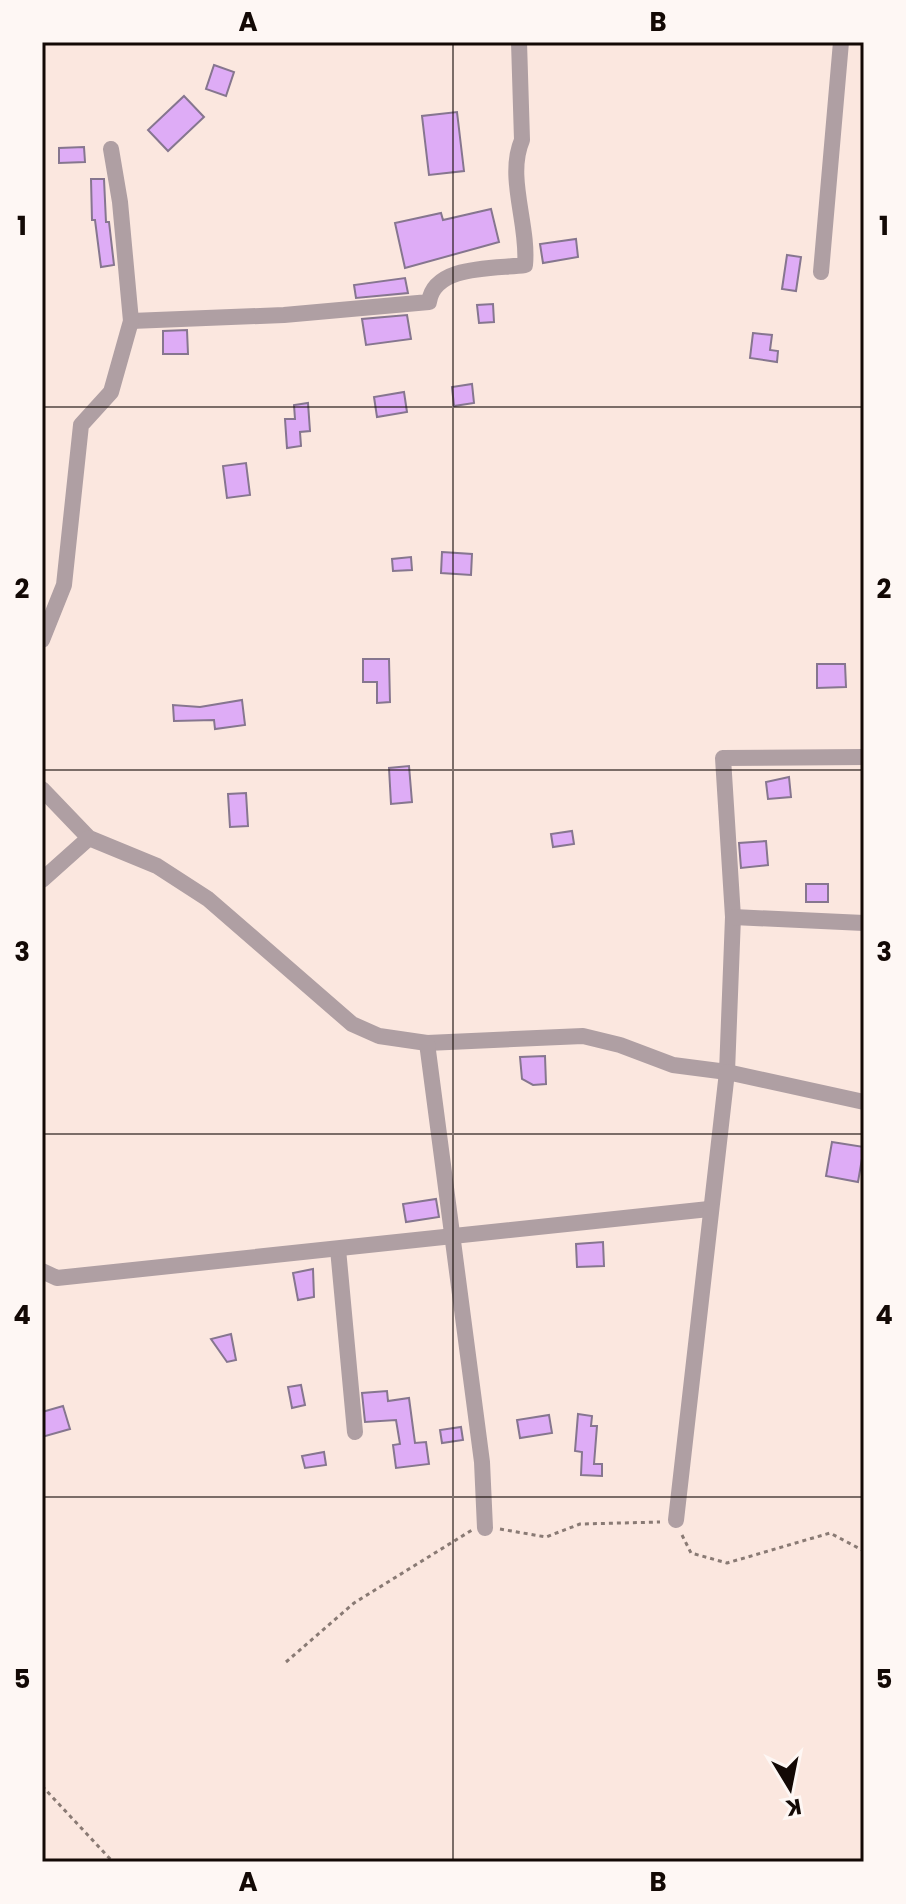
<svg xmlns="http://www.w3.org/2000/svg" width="906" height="1904" font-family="Poppins,sans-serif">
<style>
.building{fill:#deacf6;stroke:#86768f;stroke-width:2}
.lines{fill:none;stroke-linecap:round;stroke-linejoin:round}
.path{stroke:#897a74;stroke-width:3;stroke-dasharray:4 4;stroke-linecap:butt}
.minor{stroke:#af9fa3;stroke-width:16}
.grid{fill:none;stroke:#130905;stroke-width:2;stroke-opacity:0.55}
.neatline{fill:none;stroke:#130905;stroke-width:3}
.grid-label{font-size:26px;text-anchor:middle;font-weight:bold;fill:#130905}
</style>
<rect width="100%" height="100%" fill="#fbe7df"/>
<g class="building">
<path d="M214,65L234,72L226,96L206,89Z"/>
<path d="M184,96L204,117L168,151L148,130Z"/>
<path d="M457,112L464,171L429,175L422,116Z"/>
<path d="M84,147L85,162L59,163V148Z"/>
<path d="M91,179H104L106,222H109L114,265L101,267L95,220H92Z"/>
<path d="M491,209L499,242L405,268L395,223L441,213L443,220Z"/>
<path d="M576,239L578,257L543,263L540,244Z"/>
<path d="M787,255L801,257L796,291L782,289Z"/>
<path d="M405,278L408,293L356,298L354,285Z"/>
<path d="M493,304L494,322L479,323L477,305Z"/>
<path d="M407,315L411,339L366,345L362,319Z"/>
<path d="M187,330L188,354H163V331Z"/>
<path d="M753,333L772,335L770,350L778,351L777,362L750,358Z"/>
<path d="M472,384L474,403L454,406L452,387Z"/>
<path d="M404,392L407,412L377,417L374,397Z"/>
<path d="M308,403L310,431L300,432L301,446L287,448L285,419H295L294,405Z"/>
<path d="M246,463L250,495L227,498L223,466Z"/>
<path d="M442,552L472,554L471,575L441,573Z"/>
<path d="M411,557L412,570L393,571L392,559Z"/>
<path d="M363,659H389L390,702L377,703V682H363Z"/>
<path d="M817,664H845L846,687L817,688Z"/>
<path d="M242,700L245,725L215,729L214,720L174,721L173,705L200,707Z"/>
<path d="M409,766L412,802L391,804L389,768Z"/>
<path d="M789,777L791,797L768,799L766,782Z"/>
<path d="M246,793L248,826L230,827L228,794Z"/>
<path d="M572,831L574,844L553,847L551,834Z"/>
<path d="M766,841L768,865L741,868L739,843Z"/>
<rect x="806" y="884" width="22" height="18"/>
<path d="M545,1056L546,1084L533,1085L522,1079L520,1057Z"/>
<path d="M832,1142L864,1147L858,1182L826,1176Z"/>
<path d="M436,1199L439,1217L406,1222L403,1204Z"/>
<path d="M603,1242L604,1266L577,1267L576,1244Z"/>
<path d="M313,1269L314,1297L298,1300L293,1273Z"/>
<path d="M231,1334L236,1360L227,1362L211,1339Z"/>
<path d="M301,1385L305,1405L292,1408L288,1387Z"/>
<path d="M387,1391L388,1401L409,1398L415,1443L426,1442L429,1464L396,1468L393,1445L400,1444L396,1420L365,1422L362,1393Z"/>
<path d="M63,1406L70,1429L42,1437V1412Z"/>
<path d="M578,1414L592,1416L591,1426H597L594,1464H602V1476L581,1475L582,1452L575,1451Z"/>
<path d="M549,1415L552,1433L520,1438L517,1420Z"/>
<path d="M461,1427L463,1440L442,1443L440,1430Z"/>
<path d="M324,1452L326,1465L305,1468L302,1456Z"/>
</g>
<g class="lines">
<g class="path">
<path d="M500,1529L546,1537L580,1524L660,1522"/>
<path d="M682,1535L691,1553L727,1563L830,1533L864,1551"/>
<path d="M286,1662L354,1603L472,1530"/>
<path d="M42,1786L113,1862"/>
</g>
<g class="minor">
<path d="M821,272L841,42"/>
<path d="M131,321L284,315L429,302C434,264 496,269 525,265C529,225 506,177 522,140L519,42"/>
<path d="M42,640L64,585L81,425L111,392L131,321L120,202L111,149"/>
<path d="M42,789L89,838L157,866L208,899L352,1024L379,1036L427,1043L583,1036L620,1045L673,1065L727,1072L733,917L723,758L864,757"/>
<path d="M42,880L89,838"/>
<path d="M733,917L864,923"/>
<path d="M427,1043L482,1462L485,1528"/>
<path d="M338,1249L355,1432"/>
<path d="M42,1271L57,1278L709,1209"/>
<path d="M676,1520L727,1072L864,1102"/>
</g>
</g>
<path class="grid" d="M453,42V1862M42,407H864M42,770H864M42,1134H864M42,1497H864"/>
<rect width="906" height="1904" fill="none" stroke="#fef7f4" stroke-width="88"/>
<g transform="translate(790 1788) rotate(170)" stroke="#fef7f4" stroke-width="6" paint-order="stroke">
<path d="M0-6L14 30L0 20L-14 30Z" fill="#130905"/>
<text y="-12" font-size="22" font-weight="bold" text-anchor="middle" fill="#130905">K</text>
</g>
<rect x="44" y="44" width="818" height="1816" class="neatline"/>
<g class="grid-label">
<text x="248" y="31">A</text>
<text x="658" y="31">B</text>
<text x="22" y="235">1</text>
<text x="884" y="235">1</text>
<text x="22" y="598">2</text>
<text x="884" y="598">2</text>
<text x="22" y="961">3</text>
<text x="884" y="961">3</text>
<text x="22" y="1324">4</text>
<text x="884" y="1324">4</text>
<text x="22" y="1688">5</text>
<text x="884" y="1688">5</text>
<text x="248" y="1891">A</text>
<text x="658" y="1891">B</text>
</g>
</svg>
